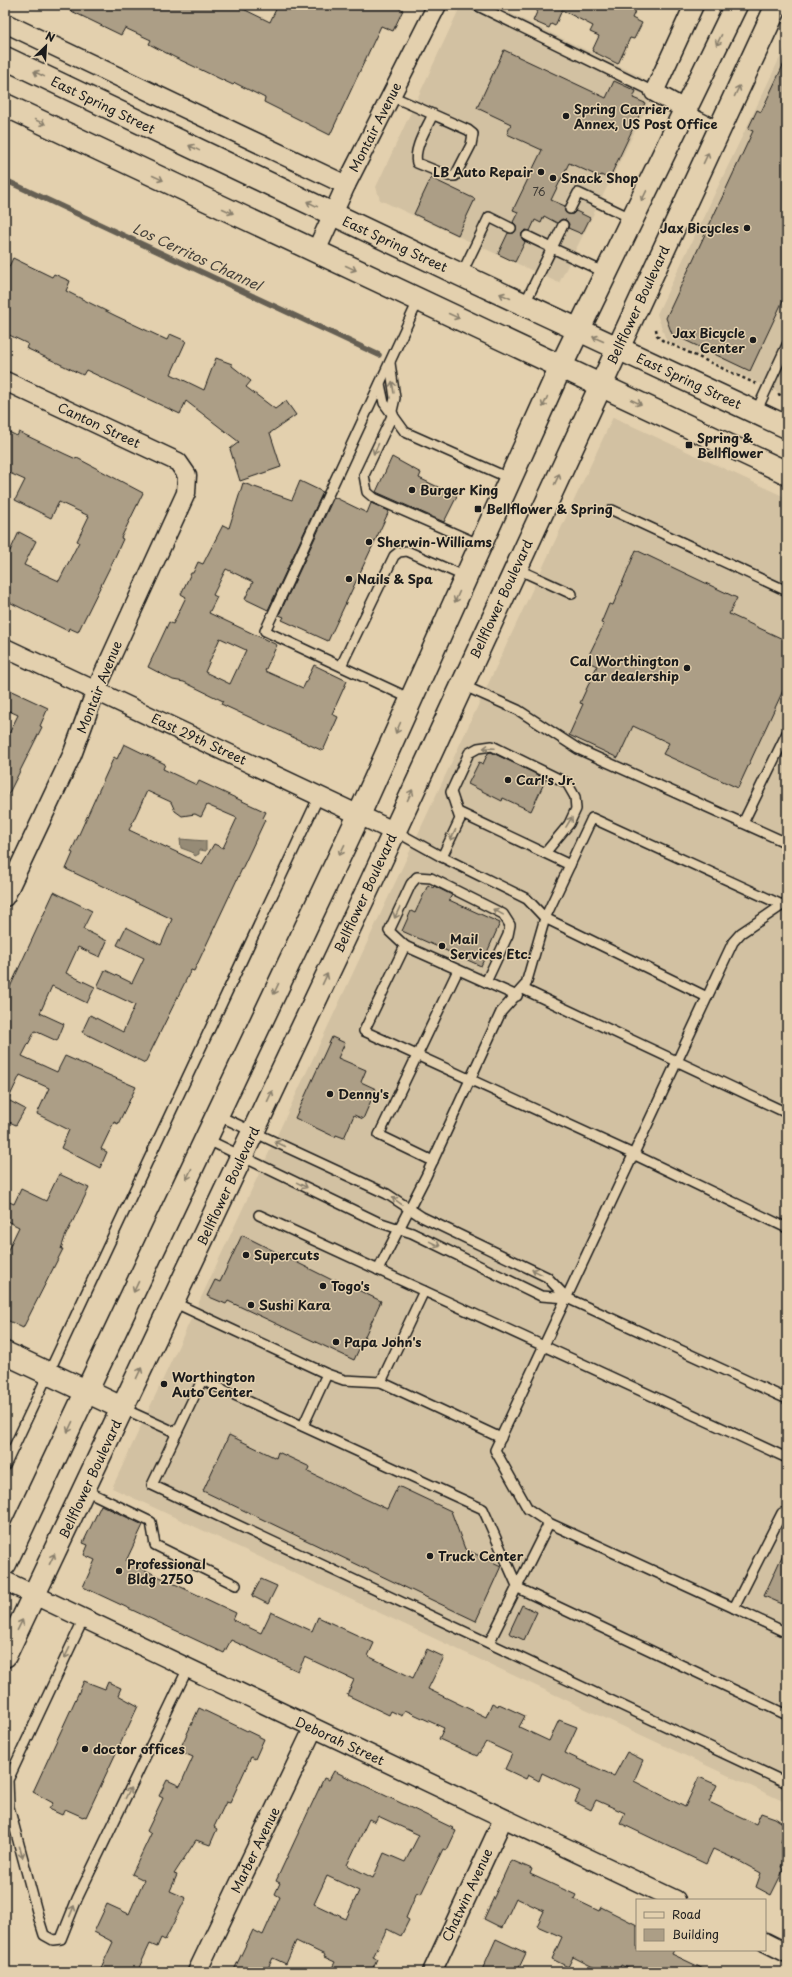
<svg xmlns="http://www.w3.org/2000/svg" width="792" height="1977" font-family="'Playpen Sans',sans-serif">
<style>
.built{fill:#d2c1a2}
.water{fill:#968b76;stroke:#655f52}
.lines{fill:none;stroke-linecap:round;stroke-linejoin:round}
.stream{stroke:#655f52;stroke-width:5.5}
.building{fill:#ac9e86;stroke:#1c1c1c;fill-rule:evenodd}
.service-casing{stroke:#1c1c1c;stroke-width:12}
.minor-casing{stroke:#1c1c1c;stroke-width:21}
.tertiary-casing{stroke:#1c1c1c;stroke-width:25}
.secondary-casing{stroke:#1c1c1c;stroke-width:25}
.path{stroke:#1c1c1c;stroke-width:2.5;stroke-dasharray:3 3;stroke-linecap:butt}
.service{stroke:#e3d0ae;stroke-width:9}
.minor{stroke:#e3d0ae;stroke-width:18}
.tertiary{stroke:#e3d0ae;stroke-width:22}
.secondary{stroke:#e3d0ae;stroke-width:22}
.oneway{stroke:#897f6c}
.poi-dot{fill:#1c1c1c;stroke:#e3d0ae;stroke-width:1.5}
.labels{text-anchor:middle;stroke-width:3;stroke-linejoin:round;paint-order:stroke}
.number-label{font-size:11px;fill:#403c36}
.street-label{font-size:13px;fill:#1c1c1c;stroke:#e3d0ae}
.poi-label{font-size:13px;font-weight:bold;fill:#1c1c1c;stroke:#e3d0ae;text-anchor:start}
.water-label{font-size:14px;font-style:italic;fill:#47433c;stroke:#e3d0ae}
</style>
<rect width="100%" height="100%" fill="#e3d0ae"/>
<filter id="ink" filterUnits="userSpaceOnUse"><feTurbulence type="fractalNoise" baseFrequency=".025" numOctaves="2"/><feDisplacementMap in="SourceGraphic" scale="8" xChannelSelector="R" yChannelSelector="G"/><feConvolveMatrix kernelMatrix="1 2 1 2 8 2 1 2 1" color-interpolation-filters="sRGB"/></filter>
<g filter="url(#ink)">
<g class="built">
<path d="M461,5H493L642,77L638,88L649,103L559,283L380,200L376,187Z"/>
<path d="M787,43V396L666,340L657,314Z"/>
<path d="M613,417L787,498V1803L112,1488Z"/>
</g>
<path class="water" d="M180,839L206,841V851L199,850V854L195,856L192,852L181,848Z"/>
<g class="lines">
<path class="stream" d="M5,180L379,355"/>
</g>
<g class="building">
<path d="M59,5H235L270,22L278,5H394L403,10L393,31L381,26L330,135L264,102L265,98L235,83L233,85L174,57L149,44L151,40L125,28L121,35Z"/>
<path d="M540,5H638L632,18L642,23L634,39L630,38L618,64L592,51L599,36L590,32L593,26L562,10L555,26L551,24L549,28L533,21Z"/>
<path d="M504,50L606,98L614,81L636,91L633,98L645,103L609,179L601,175L600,177L569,163L551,200L565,206V212L568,214H573L576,211L590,218L582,234L568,228L569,224L566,220L562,219L557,223L544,216L541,223L535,220L530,231L526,230L522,233L521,237L525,242L515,262L498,254L508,233H514L516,230V225L513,222L518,212L513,210L542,150L507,134L511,124L477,108Z"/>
<path d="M787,57V292L750,371L672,334L666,318L753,131L748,129L757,110L761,112Z"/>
<path d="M431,178L475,199L458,235L414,214Z"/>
<path d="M13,258L52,277L54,274L70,281L66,291L116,316L167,340L170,334L186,341L171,374L204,390L216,358L232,364V366L251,381L246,387L275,409L286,401L296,415L270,433L281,467L240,481L230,449L239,442L186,401L180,414L86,370L83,375L26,348L28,344L5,333V275Z"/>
<path d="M5,430L17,436L19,432L65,454L76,459L77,458L143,493L121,538L123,539L114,559L78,632L69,628L68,631L5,600V548L10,551L19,532L36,541L24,565L59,581L79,542L77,541L89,516L59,502L51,518L15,500L25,480L5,471Z"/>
<path d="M392,457L421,473L419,478L457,496L444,522L376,492Z"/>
<path d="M300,481L323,492L268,610L245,599L253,582L226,569L213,595L217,597L209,613L277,645L265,671L303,688L314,665L347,681L332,714L338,717L323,751L221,704L223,701L184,682L173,680L148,667L169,622L173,624L186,597L181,594L191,573H193L198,562L203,564L223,525L229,528L243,483L292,500ZM220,638L246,650L230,684L205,672Z"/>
<path d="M334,497L367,513L371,503L389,511L328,641L282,620L284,617L279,615Z"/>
<path d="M636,550L737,598L729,614L787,641V682L738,788L663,754L669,743L633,726L618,758L569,735L583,704L580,703L597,666L586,661L604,624L601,623L609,604L613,605Z"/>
<path d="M5,688L48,708L40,726L42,727L5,801V742L18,715L5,709Z"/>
<path d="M124,744L165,764L163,769L197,785L199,781L266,812L263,818L265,820L194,971L191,970L145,1063L82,1032L90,1015L123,1032L135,1005L97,987L105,970L132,983L144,958L117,945L126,927L161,945L172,919L66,869L73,853L71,852L114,757L117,759ZM147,791L171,802L175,811L182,816L195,814L201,817L207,805L237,818L223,848L214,844L202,864L129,830Z"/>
<path d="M491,752L546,779L531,811L503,798L502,801L468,784L479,762L483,764L488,753Z"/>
<path d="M428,885L433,888L434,886L452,895L449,900L500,923L481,966L402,931L411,911L415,913Z"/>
<path d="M54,892L92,911L83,929L107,941L100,957L78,947L66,973L95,987L87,1003L52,986L40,1013L64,1024L57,1041L35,1031L22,1056L57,1072L65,1056L136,1087L118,1124L114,1122L101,1149L107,1152L100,1168L61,1148L69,1130L37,1114L49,1088L20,1075L8,1100L25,1109L16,1125L5,1120V998Z"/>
<path d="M332,1037L345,1043L338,1058L366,1070L361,1082L376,1089L363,1119L354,1115L344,1138L336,1135L335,1137L295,1118Z"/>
<path d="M59,1174L89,1188L65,1237L61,1249H63L23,1328L5,1319V1309L9,1301L5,1299V1256L19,1227L5,1220V1200L14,1204L21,1189L46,1201Z"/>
<path d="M242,1235L334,1281L335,1279L381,1301L354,1360L228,1301L226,1304L207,1296L215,1280L220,1282Z"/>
<path d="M229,1435L276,1458L278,1452L310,1467L308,1472L387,1509L398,1486L451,1511L465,1549L501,1566L476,1621L203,1491Z"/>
<path d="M101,1505L143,1525L126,1561L236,1613L233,1620L261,1633L271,1612L312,1631L318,1617L374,1643L368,1656L413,1678L427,1649L444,1657L428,1689L486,1717L492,1703L498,1706L499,1704L525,1716L519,1727L549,1741L559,1720L577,1727L565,1753L614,1776L627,1752L643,1760L634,1781L685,1807L699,1777L717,1785L709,1802L756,1824L761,1813L775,1818L787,1826L781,1842L787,1845V1855L781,1867L784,1869L771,1895L756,1887L761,1873L739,1861L713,1849L706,1864L620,1823L625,1813L596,1800L591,1810L575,1802L580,1791L542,1773L539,1781L528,1775L526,1779L505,1769L512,1754L486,1742L477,1756L439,1739L444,1728L405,1710L402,1716L391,1711L389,1715L347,1695L354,1680L305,1657L298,1671L231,1640L224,1653L83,1587L95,1560L84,1555L88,1545L83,1543Z"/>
<path d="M787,1545V1606L764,1596Z"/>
<path d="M261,1579L277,1586L268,1604L252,1596Z"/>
<path d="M522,1605L537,1612L524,1640L509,1633Z"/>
<path d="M84,1681L105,1689L108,1682L121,1688L118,1695L138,1706L86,1817L84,1816L83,1817L65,1809L62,1815L49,1809L53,1803L33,1792Z"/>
<path d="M199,1708L264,1739L255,1759L251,1757L230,1803L226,1802L214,1827L217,1829L210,1845L196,1840L174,1874L177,1875L170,1891L186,1898L165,1940L161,1938L157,1947L150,1944L137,1972H99L113,1942L94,1932L107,1904L129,1914L144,1880L132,1874L151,1834L147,1831L163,1798L159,1796L167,1780L180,1786L193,1757L179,1751Z"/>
<path d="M334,1771L453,1828L452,1829L456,1831L447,1850L443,1849L421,1894L417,1892L406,1918L409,1920L401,1936L387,1929L373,1957L377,1959L371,1972H330L335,1962L324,1957L325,1955L296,1941L286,1964L273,1958L266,1972H233L253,1930L263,1935L280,1897L275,1894L280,1883L276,1881L324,1778L329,1780ZM378,1816L419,1835L405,1862L384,1853L373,1878L347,1865L369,1819L375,1822ZM327,1876L359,1891L346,1919L314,1904Z"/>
<path d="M511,1860L532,1869L530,1874L576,1895L574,1899L599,1911L601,1907L637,1925V1950H674L672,1954L710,1972H636L621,1965L618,1972H603L573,1957L568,1967L552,1959L562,1937L537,1926L544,1911L516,1898L502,1928L484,1919Z"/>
<path d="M496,1939L526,1953L517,1972H481Z"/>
</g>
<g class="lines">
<defs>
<g id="service">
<path d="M476,5L654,92"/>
<path d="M391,96C417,107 443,119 468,130L473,134L471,145L455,176H449L417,163C413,148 427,128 433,114"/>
<path d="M686,110L720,127"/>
<path d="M570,209L578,193L633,219"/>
<path d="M527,236L552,248L563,225"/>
<path d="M461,275L489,217L511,228"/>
<path d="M524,305L552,248L606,273"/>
<path d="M390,363L395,398L392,411"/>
<path d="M380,384L384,403L405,432L511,479"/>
<path d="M756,412L787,345"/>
<path d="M393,414L364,475L367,492L374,498L481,545"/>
<path d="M612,510L787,591"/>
<path d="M515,568L572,594"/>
<path d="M341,666L394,556L399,552L407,551L466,577"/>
<path d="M462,685L518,710L578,749L787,843"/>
<path d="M411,699L265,631L419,299"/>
<path d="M458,812L570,865"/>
<path d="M743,823L787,733"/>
<path d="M395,831L442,857L527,899L545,918L707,997"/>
<path d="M442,857L460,819L451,792L469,753L478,748L492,746L567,783L575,797L576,809L569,824L545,853"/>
<path d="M787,902L741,933L733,942L495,1450L528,1509L549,1523L734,1608L782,1513L787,1515"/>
<path d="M405,946L389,931L411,884L417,877L431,878L503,914L510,925L508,935L486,982"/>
<path d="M523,989L787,1113"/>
<path d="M517,996L405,946L364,1031L633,1154L787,1228"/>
<path d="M217,1115L387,1194L422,1217L547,1277L567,1298"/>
<path d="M206,1139L378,1222L412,1233L541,1296L567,1298L787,1399"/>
<path d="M433,1161L379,1135L458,970"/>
<path d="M259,1215L787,1458"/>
<path d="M378,1270L426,1176L501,1012L526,984L545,918L592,818L782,905"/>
<path d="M173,1302L327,1374L344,1380L381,1382L501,1438"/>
<path d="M381,1382L424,1291"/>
<path d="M122,1408L177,1433"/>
<path d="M303,1426L327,1374"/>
<path d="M5,1466L319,796"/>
<path d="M85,1490L151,1522L155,1545L236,1585"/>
<path d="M734,1608L787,1633"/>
<path d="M84,1618L8,1780L9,1807L39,1919L44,1935L53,1940L61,1939L77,1899L188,1668"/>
<path d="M489,1643L549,1523"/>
<path d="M787,1715L518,1588L483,1509L202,1380L152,1485L787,1783"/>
</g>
<g id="minor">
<path d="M5,23L346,185"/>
<path d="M686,110L654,92L694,5"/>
<path d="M316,251L346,185L437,5"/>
<path d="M5,381L178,462L187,475L186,493L96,690L72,755L5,897"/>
<path d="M5,648L393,831"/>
<path d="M5,1581L676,1900"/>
<path d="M765,1942L787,1953"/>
<path d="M197,1972L313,1729"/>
<path d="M432,1972L503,1819"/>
</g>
<path id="tertiary" d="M5,1353L122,1408"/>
<g id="secondary">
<path d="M5,58L461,275L787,427"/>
<path d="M5,105L787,473"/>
<path d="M5,1564L359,815L561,366L736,5"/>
<path d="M5,1656L366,893L777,5"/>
</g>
</defs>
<use href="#service" class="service-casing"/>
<use href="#minor" class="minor-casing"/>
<use href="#tertiary" class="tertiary-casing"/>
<use href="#secondary" class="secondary-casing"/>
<g class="path">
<path d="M656,329L657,335L662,340L756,384"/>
<path d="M778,394L787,398"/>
</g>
<use href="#service" class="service"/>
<use href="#minor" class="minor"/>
<use href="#tertiary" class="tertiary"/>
<use href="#secondary" class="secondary"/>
</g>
<defs><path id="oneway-shaft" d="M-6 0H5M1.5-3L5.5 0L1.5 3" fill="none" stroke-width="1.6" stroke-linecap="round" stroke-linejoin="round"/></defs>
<g class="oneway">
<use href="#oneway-shaft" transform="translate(719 40) rotate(116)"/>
<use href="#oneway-shaft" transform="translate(39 74) rotate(-154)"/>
<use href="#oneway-shaft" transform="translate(737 91) rotate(-65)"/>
<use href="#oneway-shaft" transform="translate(40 122) rotate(25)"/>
<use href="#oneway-shaft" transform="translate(194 148) rotate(-154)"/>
<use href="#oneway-shaft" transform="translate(706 158) rotate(-65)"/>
<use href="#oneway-shaft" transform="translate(158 178) rotate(25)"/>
<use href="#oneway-shaft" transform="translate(644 196) rotate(116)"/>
<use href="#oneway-shaft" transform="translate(312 204) rotate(-154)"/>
<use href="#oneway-shaft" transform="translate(228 211) rotate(25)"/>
<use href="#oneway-shaft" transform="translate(351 268) rotate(25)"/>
<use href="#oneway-shaft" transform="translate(505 296) rotate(-155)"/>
<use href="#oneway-shaft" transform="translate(454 316) rotate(25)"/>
<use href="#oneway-shaft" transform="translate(598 339) rotate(-156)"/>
<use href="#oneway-shaft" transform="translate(393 387) rotate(-99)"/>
<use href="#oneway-shaft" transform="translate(545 402) rotate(114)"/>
<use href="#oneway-shaft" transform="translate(636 402) rotate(25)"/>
<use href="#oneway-shaft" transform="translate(376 449) rotate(115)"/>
<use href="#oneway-shaft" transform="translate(557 479) rotate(-65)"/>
<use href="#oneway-shaft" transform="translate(457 597) rotate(114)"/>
<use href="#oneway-shaft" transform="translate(398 728) rotate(114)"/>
<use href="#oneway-shaft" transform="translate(489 748) rotate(-178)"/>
<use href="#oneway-shaft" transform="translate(410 795) rotate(-65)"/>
<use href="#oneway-shaft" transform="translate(569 822) rotate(-59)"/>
<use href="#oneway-shaft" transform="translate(453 835) rotate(116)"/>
<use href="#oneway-shaft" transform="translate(342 850) rotate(116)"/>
<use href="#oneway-shaft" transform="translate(498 912) rotate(-151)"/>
<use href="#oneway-shaft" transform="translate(397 913) rotate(115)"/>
<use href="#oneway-shaft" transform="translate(325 979) rotate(-65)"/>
<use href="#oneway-shaft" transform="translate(276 989) rotate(115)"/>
<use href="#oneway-shaft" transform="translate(270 1096) rotate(-65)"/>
<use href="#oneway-shaft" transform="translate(280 1144) rotate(-155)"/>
<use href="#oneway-shaft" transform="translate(189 1174) rotate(115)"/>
<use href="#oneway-shaft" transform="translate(302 1185) rotate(26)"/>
<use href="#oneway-shaft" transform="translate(397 1201) rotate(-144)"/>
<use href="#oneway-shaft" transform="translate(435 1244) rotate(26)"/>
<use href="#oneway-shaft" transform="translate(537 1272) rotate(-154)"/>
<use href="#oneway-shaft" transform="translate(136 1287) rotate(115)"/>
<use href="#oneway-shaft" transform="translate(139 1373) rotate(-65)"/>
<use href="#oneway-shaft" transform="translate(70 1427) rotate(115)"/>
<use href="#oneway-shaft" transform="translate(52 1559) rotate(-64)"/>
<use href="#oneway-shaft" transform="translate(20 1625) rotate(-64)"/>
<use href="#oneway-shaft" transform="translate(67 1653) rotate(116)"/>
<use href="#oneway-shaft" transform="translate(128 1793) rotate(-64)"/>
<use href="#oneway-shaft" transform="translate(21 1852) rotate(75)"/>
<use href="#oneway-shaft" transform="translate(72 1911) rotate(-68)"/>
</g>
</g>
<g class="poi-dot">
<circle cx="566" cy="116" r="4"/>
<circle cx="541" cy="172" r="4"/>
<circle cx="553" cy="178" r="4"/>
<circle cx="747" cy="228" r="4"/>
<circle cx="753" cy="340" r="4"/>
<rect x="685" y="441" width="8" height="8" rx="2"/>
<circle cx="412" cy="490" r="4"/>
<rect x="474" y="505" width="8" height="8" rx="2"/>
<circle cx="369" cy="542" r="4"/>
<circle cx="349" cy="579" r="4"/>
<circle cx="687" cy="668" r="4"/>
<circle cx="508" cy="780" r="4"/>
<circle cx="442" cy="946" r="4"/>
<circle cx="330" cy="1094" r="4"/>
<circle cx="246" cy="1255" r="4"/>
<circle cx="323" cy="1286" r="4"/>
<circle cx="251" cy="1305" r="4"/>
<circle cx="336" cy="1342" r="4"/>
<circle cx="164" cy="1384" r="4"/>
<circle cx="430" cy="1556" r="4"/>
<circle cx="119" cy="1571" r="4"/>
<circle cx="85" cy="1749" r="4"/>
</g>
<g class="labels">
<g class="number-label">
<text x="539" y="196">76</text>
</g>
<g class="street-label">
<text transform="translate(103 105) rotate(26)" y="5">East Spring Street</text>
<text transform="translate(375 127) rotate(-63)" y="5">Montair Avenue</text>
<text transform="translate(395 244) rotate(25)" y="5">East Spring Street</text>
<text transform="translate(638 305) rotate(-65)" y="5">Bellflower Boulevard</text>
<text transform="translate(689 381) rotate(25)" y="5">East Spring Street</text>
<text transform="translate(99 425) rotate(25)" y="5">Canton Street</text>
<text transform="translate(501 599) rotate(-65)" y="5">Bellflower Boulevard</text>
<text transform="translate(99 687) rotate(-68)" y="5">Montair Avenue</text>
<text transform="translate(199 739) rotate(25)" y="5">East 29th Street</text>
<text transform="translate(365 893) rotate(-65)" y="5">Bellflower Boulevard</text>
<text transform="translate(228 1186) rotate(-65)" y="5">Bellflower Boulevard</text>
<text transform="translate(90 1479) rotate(-65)" y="5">Bellflower Boulevard</text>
<text transform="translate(340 1741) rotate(25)" y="5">Deborah Street</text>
<text transform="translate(255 1850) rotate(-64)" y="5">Marber Avenue</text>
<text transform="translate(467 1895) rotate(-65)" y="5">Chatwin Avenue</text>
</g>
<g class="poi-label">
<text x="574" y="114">Spring Carrier<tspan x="574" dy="15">Annex, US Post Office</tspan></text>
<text x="533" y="177" text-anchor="end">LB Auto Repair</text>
<text x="561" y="183">Snack Shop</text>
<text x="739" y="233" text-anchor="end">Jax Bicycles</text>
<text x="745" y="338" text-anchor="end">Jax Bicycle<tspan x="745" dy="15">Center</tspan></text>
<text x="697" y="443">Spring &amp;<tspan x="697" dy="15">Bellflower</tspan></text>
<text x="420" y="495">Burger King</text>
<text x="486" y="514">Bellflower &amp; Spring</text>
<text x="377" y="547">Sherwin-Williams</text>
<text x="357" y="584">Nails &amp; Spa</text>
<text x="679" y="666" text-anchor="end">Cal Worthington<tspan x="679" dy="15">car dealership</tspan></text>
<text x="516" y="785">Carl's Jr.</text>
<text x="450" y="944">Mail<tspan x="450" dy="15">Services Etc.</tspan></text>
<text x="338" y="1099">Denny's</text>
<text x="254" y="1260">Supercuts</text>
<text x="331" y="1291">Togo's</text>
<text x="259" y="1310">Sushi Kara</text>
<text x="344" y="1347">Papa John's</text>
<text x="172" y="1382">Worthington<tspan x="172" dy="15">Auto Center</tspan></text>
<text x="438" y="1561">Truck Center</text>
<text x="127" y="1569">Professional<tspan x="127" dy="15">Bldg 2750</tspan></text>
<text x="93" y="1754">doctor offices</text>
</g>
<g class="water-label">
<text transform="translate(197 257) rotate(25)" y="5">Los Cerritos Channel</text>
</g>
</g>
<rect width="792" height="1977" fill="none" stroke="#e3d0ae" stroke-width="20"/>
<rect x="10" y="10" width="772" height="1957" fill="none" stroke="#1c1c1c" stroke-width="1.5" filter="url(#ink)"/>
<rect x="636" y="1899" width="130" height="52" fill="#e3d0ae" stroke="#938874"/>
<rect x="644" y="1912" width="20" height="6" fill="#e3d0ae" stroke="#938874"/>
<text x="672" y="1919" font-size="12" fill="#1c1c1c">Road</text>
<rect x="644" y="1929" width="20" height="12" fill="#ac9e86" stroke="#938874"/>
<text x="672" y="1939" font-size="12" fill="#1c1c1c">Building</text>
<g transform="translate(46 46) rotate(25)" stroke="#e3d0ae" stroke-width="3" paint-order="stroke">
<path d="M0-3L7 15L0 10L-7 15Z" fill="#1c1c1c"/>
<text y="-6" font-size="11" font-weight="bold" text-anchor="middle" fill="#1c1c1c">N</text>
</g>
</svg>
